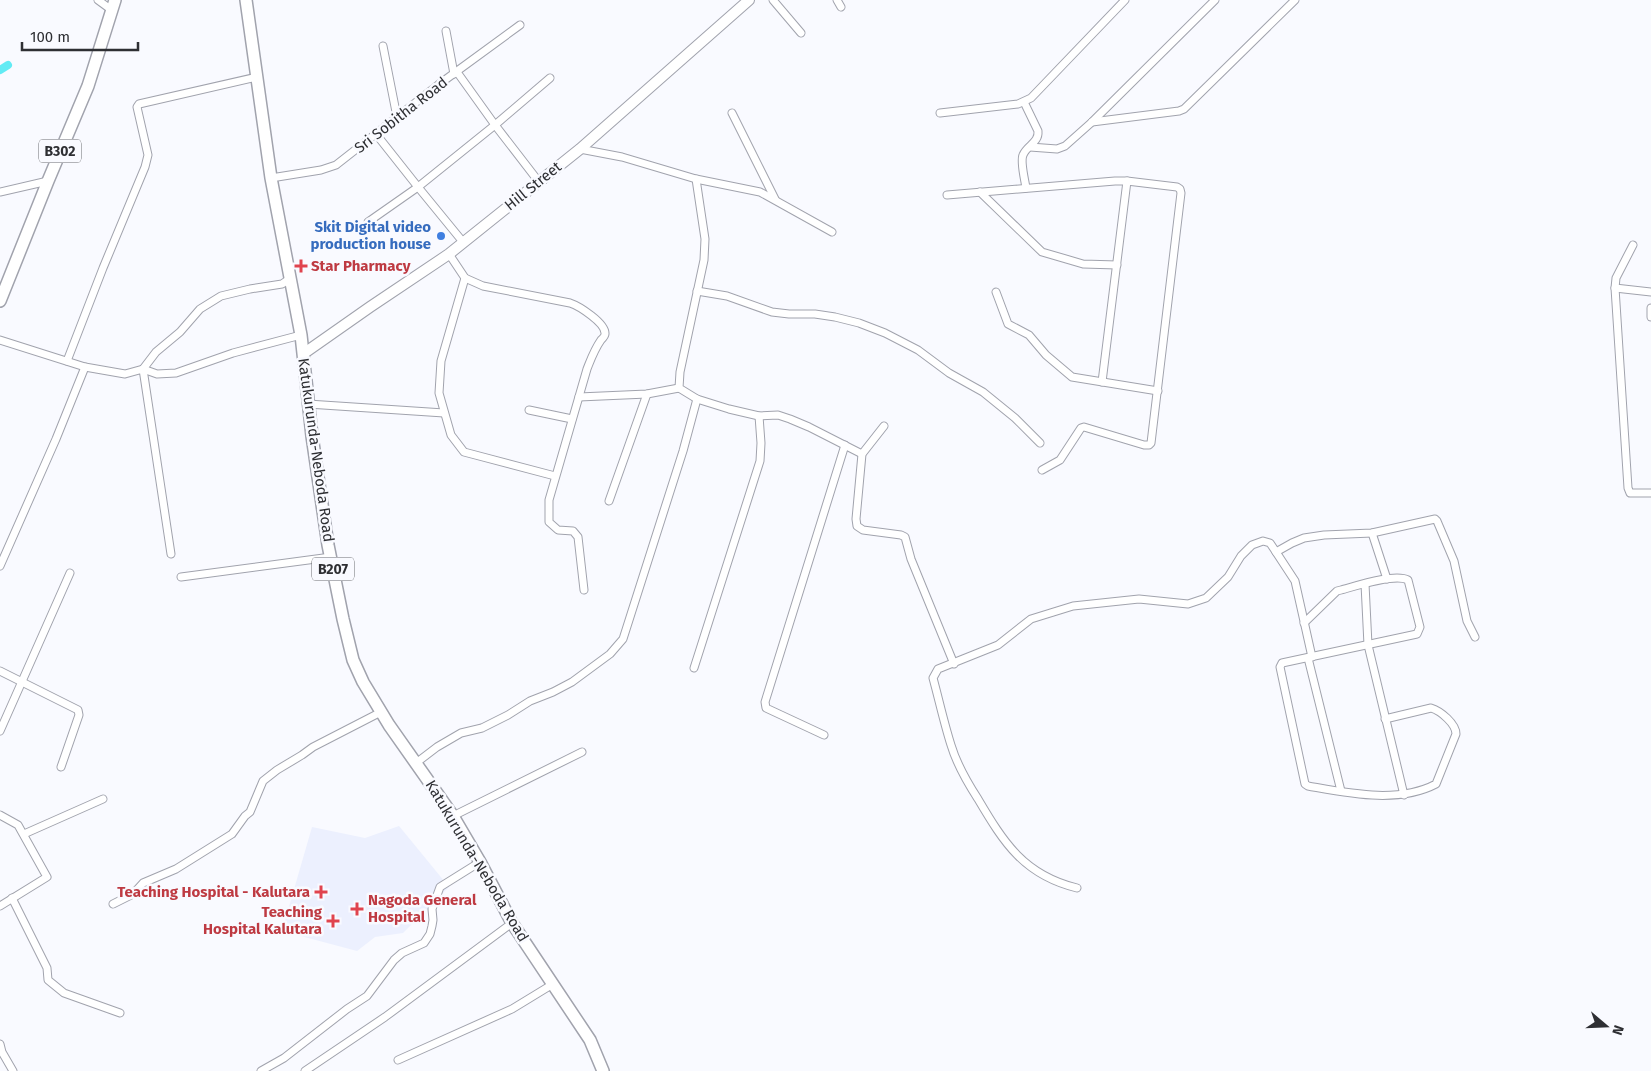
<svg xmlns="http://www.w3.org/2000/svg" width="1651" height="1071" font-family="'Fira Sans',sans-serif">
<style>
.built{fill:#ecf0fe}
.lines{fill:none;stroke-linecap:round;stroke-linejoin:round}
.canal{stroke:#62ebf4;stroke-width:8}
.street-casing{stroke:#a1a3ad;stroke-width:9}
.secondary-casing{stroke:#a1a3ad;stroke-width:12}
.primary-casing{stroke:#a1a3ad;stroke-width:14}
.street{stroke:#fff;stroke-width:7}
.secondary{stroke:#fff;stroke-width:10}
.primary{stroke:#fff;stroke-width:11}
.shop-dot{fill:#3f7fe0;stroke:#f9faff;stroke-width:2}
.health-dot{fill:#e0444e;stroke:#f9faff;stroke-width:2}
.labels{text-anchor:middle;stroke-width:5;stroke-linejoin:round;paint-order:stroke}
.shield{fill:#f9faff;stroke:#6b6c70;stroke-width:1}
.shield-label{font-size:14px;font-weight:bold;fill:#2e2f33}
.street-label{font-size:15px;fill:#2e2f33;stroke:#f9faff}
.shop-label{font-size:15px;font-weight:bold;fill:#366cbe;stroke:#f9faff;text-anchor:end}
.health-label{font-size:15px;font-weight:bold;fill:#be3a42;stroke:#f9faff;text-anchor:start}
</style>
<rect width="100%" height="100%" fill="#f9faff"/>
<path class="built" d="M399,826L449,887L403,933L375,937L357,951L282,931L312,827L365,838Z"/>
<g class="lines">
<path class="canal" d="M0,70L8,65"/>
<defs>
<g id="street">
<path d="M98,0L113,11"/>
<path d="M773,0L801,33"/>
<path d="M837,0L841,7"/>
<path d="M446,31L454,74"/>
<path d="M383,46L397,117"/>
<path d="M457,72L495,125L539,182"/>
<path d="M1024,102L1038,131C1039,143 1027,145 1023,155C1020,162 1025,180 1026,188"/>
<path d="M732,113L775,199"/>
<path d="M940,113L1018,104L1031,98L1125,0"/>
<path d="M1092,122L1179,111L1184,109L1295,0"/>
<path d="M1030,147L1057,149L1065,146L1092,122L1215,0"/>
<path d="M580,149L622,157L696,179L760,192L832,232"/>
<path d="M271,178L321,170L336,165L438,85L520,25"/>
<path d="M696,179L705,239L704,260L680,372L679,388L697,399L729,409L759,416L778,415L790,419L809,427L862,454"/>
<path d="M0,192L48,181"/>
<path d="M980,192L1042,252L1083,264L1117,265"/>
<path d="M947,195L1115,181H1127L1177,187L1180,189L1181,193L1151,443L1149,445H1144L1084,427L1081,428L1060,460L1042,470"/>
<path d="M368,222L418,187L376,134"/>
<path d="M463,242L418,187L495,125L550,78"/>
<path d="M1633,245L1616,278L1615,288L1628,488L1630,493H1651"/>
<path d="M449,254L465,278L483,286L570,303C579,306 606,323 605,334C605,336 603,338 601,340C594,350 591,359 587,369L549,500V522L558,530L573,531L578,537L584,590"/>
<path d="M291,278L282,284L250,289L221,296L200,309L180,332L156,352L143,369L157,374L176,373L233,353L301,335"/>
<path d="M465,278L441,361L439,393L451,435L464,452L555,476"/>
<path d="M1615,288L1651,292"/>
<path d="M697,291L727,296L772,312L789,314H815L835,317L859,323L885,333L918,350L949,373L983,392L1015,418L1040,443"/>
<path d="M996,292L1008,324L1029,335L1046,355L1072,377L1158,391"/>
<path d="M1651,308V317"/>
<path d="M0,340L85,367L125,374L143,369L171,554"/>
<path d="M67,361L103,268L145,167L148,155L137,107L139,104L257,77"/>
<path d="M1102,382L1127,181"/>
<path d="M579,397L647,394L679,388"/>
<path d="M308,404L444,413"/>
<path d="M529,410L572,419"/>
<path d="M884,426L862,454L856,519L857,526L863,530L901,535L905,537L911,559L954,664"/>
<path d="M609,501L647,394"/>
<path d="M1372,533L1387,579"/>
<path d="M1276,552L1295,581L1312,657"/>
<path d="M0,566L56,439L85,367"/>
<path d="M181,577L331,557"/>
<path d="M1365,584L1368,645L1404,795"/>
<path d="M1304,623L1337,591L1341,590C1356,586 1395,573 1408,580L1420,627L1417,634L1282,663L1280,667L1305,784L1308,786C1348,793 1398,804 1436,784L1456,734C1456,724 1441,711 1431,708L1385,719"/>
<path d="M1308,658L1341,791"/>
<path d="M694,668L760,461L761,443L759,416"/>
<path d="M0,671L78,710L79,715L61,767"/>
<path d="M0,731L70,573"/>
<path d="M824,735L766,708L765,702L845,445"/>
<path d="M416,763L437,747L461,733L482,728L508,715L530,701L553,692L572,682L610,654L623,639L683,451L697,399"/>
<path d="M0,815L18,825L47,877L0,906"/>
<path d="M453,816L582,752"/>
<path d="M24,834L103,799"/>
<path d="M1077,888C1024,875 1004,843 978,799C967,782 957,765 951,745C944,723 939,700 933,678L938,669L998,645L1031,619L1073,606L1139,599L1188,604L1206,598L1228,577L1241,556L1252,545L1263,541L1270,543L1276,552L1292,543L1304,538L1324,535L1372,533L1435,519L1437,521L1454,561L1467,621L1475,637"/>
<path d="M12,898L47,968L48,980L64,993L120,1013"/>
<path d="M113,904L133,894L143,883L176,869L232,834L245,816L250,812L263,781L277,770L302,755L313,747L381,712"/>
<path d="M0,1044L2,1052L13,1071"/>
<path d="M398,1060L512,1009L553,984"/>
<path d="M261,1071L284,1058L347,1009L367,996L394,960L402,953L424,943L430,934L432,926L433,920L432,909L440,887L480,862"/>
<path d="M305,1071L385,1017L512,923"/>
</g>
<path id="secondary" d="M303,354L370,307L449,254L580,149L749,0"/>
<g id="primary">
<path d="M246,0L271,178L301,335L312,436L328,545L343,619L353,660L363,682L389,725L453,816L480,862L512,923L590,1040L603,1071"/>
<path d="M0,301L48,181L88,86L115,0"/>
</g>
</defs>
<use href="#street" class="street-casing"/>
<use href="#secondary" class="secondary-casing"/>
<use href="#primary" class="primary-casing"/>
<use href="#street" class="street"/>
<use href="#secondary" class="secondary"/>
<use href="#primary" class="primary"/>
</g>
<circle class="shop-dot" cx="441" cy="236" r="5"/>
<g class="health-dot">
<path d="M298.5 258.5h5v5h5v5h-5v5h-5v-5h-5v-5h5z"/>
<path d="M318.5 884.5h5v5h5v5h-5v5h-5v-5h-5v-5h5z"/>
<path d="M354.5 901.5h5v5h5v5h-5v5h-5v-5h-5v-5h5z"/>
<path d="M330.5 913.5h5v5h5v5h-5v5h-5v-5h-5v-5h5z"/>
</g>
<g class="labels">
<g class="shield">
<rect x="39" y="139.5" width="42" height="23" rx="4"/>
<rect x="312" y="557.5" width="42" height="23" rx="4"/>
</g>
<g class="shield-label">
<text x="60" y="156">B302</text>
<text x="333" y="574">B207</text>
</g>
<g class="street-label">
<text transform="translate(401 115) rotate(-38)" y="5">Sri Sobitha Road</text>
<text transform="translate(533 186) rotate(-39)" y="5">Hill Street</text>
<text transform="translate(316 450) rotate(82)" y="5">Katukurunda-Neboda Road</text>
<text transform="translate(477 861) rotate(59)" y="5">Katukurunda-Neboda Road</text>
</g>
<g class="shop-label">
<text x="431" y="232">Skit Digital video<tspan x="431" dy="17">production house</tspan></text>
</g>
<g class="health-label">
<text x="311" y="271">Star Pharmacy</text>
<text x="310" y="897" text-anchor="end">Teaching Hospital - Kalutara</text>
<text x="368" y="905">Nagoda General<tspan x="368" dy="17">Hospital</tspan></text>
<text x="322" y="917" text-anchor="end">Teaching<tspan x="322" dy="17">Hospital Kalutara</tspan></text>
</g>
</g>
<g transform="translate(1606 1026) rotate(109)" stroke="#f9faff" stroke-width="4" paint-order="stroke">
<path d="M0-4L9 19L0 12L-9 19Z" fill="#2e2f33"/>
<text y="-8" font-size="14" font-weight="bold" text-anchor="middle" fill="#2e2f33">N</text>
</g>
<path d="M22 42v8h116v-8" fill="none" stroke="#2e2f33" stroke-width="2.5"/>
<text x="30" y="42" font-size="15" fill="#2e2f33" stroke="#f9faff" stroke-width="4" paint-order="stroke">100 m</text>
</svg>
